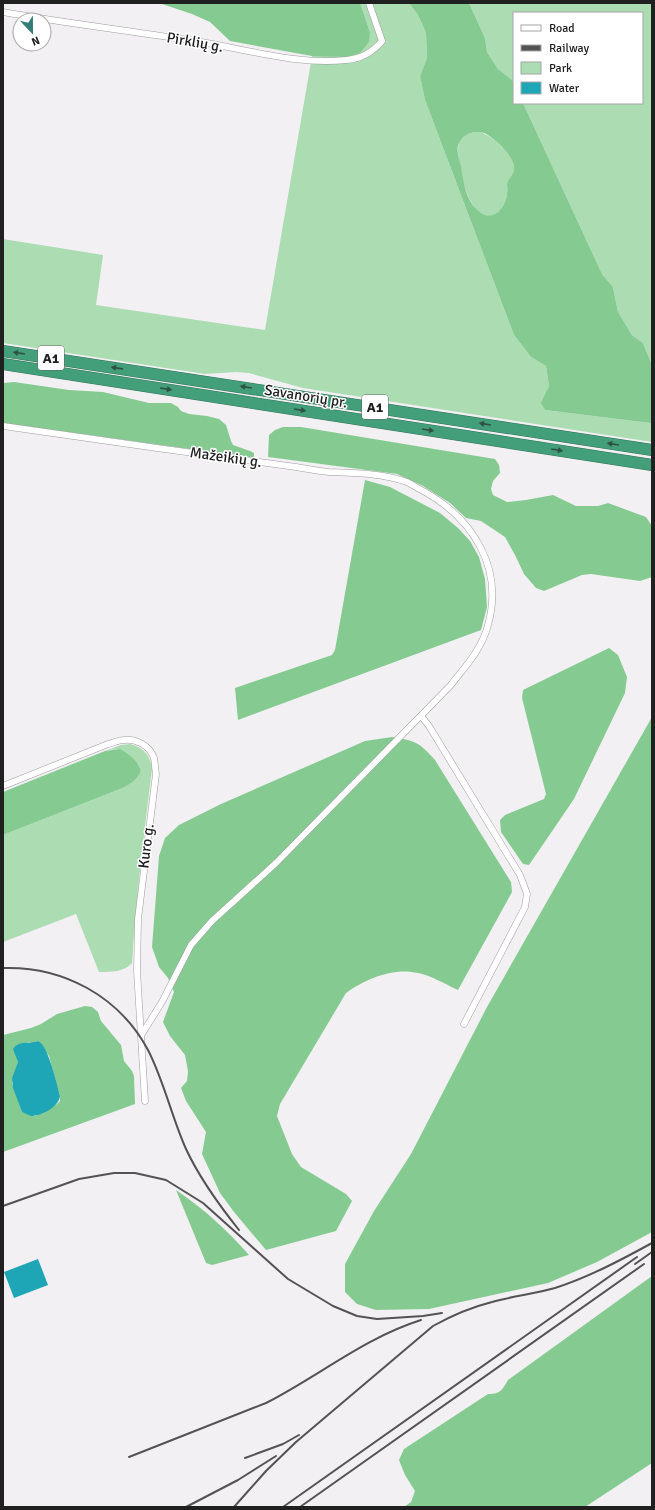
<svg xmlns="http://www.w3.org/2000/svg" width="655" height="1510" font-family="Signika,sans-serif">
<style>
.green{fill:#abdcb2}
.forest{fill:#85cb91;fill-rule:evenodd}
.water{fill:#1fa6b6}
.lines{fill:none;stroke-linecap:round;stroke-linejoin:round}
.street-casing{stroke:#9f9c9f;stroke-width:7}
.highway-casing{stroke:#36735b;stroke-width:12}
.street{stroke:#fff;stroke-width:6}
.highway{stroke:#429f7a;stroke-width:11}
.rail{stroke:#545254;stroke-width:2}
.oneway{fill:#2e5345}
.labels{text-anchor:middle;stroke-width:3;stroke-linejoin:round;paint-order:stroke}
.shield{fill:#fff;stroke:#646364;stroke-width:1}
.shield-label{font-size:14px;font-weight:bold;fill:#212021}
.street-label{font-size:15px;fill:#212021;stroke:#fff}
</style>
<rect width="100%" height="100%" fill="#f2f0f3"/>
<g class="green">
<path d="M360,3H409L418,15L426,33L427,58L420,76L425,100L514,335L531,357L546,366L549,386L542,403L545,410L650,423H652V442L303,388L249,373L236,372L205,374L3,343V239L103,255L96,305L265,330L312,56H328L370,32Z"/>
<path d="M469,3H652V365L643,343L632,335L618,312L613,287L602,274L523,103H642V13H514V83L498,69L487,52L485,38Z"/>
<path d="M475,132C478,132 482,132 484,134C495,138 516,158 514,170C513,175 508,179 507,184C507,187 508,190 507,193C507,200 503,207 498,212C470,235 452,152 460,140C464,135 469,133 475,132Z"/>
<path d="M130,744C143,747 151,756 152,769C144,834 136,898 132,963C124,972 111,972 99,972L76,914L3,942V835L120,789L141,771C138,762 128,750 118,750C114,749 109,750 105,751L121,745Z"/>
</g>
<g class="forest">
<path d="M159,3H360L370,32L369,42L360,53L347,57L312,56L230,41L210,22L192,14Z"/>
<path d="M409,3H469L485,38L487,52L498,69L514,82V103H523L602,274L613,287L618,312L632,335L643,343L652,365V423H650L545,410L541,403L549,386L546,366L531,357L514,335L425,100L420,76L427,58L426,33L418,15ZM475,132C478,132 482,132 484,133C495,138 516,158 514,170C513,175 508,179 507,184C507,187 508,190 507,193C507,200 503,207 498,212C493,216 487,217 481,213C466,202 464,185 461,167C459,159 455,148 460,141C464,135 469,133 475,132Z"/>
<path d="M14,382L69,390L103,392L149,403H171L178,407L181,411L189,414L207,416L219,419L226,425L231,441L233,445L250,451L254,453V458L3,423V383Z"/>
<path d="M283,427H301L495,459L499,465L500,473L493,481L491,489L493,495L507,502L526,500L553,495L576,506H598L608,503L646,517L652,526V577L640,581L591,574L582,575L544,591L536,588L524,574L515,555L505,537L481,521L466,518L450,503L423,486L397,474L268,457L269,435L275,430Z"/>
<path d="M365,480L390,487L440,513L458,528L470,541L479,557L485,579L487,607L481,630L238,720L235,688L332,655L335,650Z"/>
<path d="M609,648L618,655L627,677L625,693L574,799L529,865L523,864L501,832L500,820L505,815L544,799L546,794L522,698L523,690Z"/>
<path d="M652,717V1232L597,1262L548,1283L429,1309L376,1310L357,1304L345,1292V1264L374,1211L411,1154L487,1007Z"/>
<path d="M392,737C416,741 419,742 435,760L511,882L512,892L458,990C445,984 432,976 418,973C394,967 365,979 346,993L280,1104L277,1116L292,1154L301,1167L346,1194L352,1201L336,1231L266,1250L234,1212L220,1193L202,1154L206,1132L186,1101L181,1088L187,1081L188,1071L185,1055L170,1036L163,1022L174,992L168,978L159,967L152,947L159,856L165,838L179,825L221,804L365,741Z"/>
<path d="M120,749C130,754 137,760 141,771C136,781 130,784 120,789L3,835V792L105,751Z"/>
<path d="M85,1006L92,1007L98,1012L101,1021L121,1045L124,1061L132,1071L134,1076L135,1104L3,1152V1035L31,1028L41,1024L57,1014ZM38,1041L49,1056L60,1096V1101L57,1104L35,1116L22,1112L12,1083L18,1062L17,1059L28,1042L33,1043Z"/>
<path d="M176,1190C204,1209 227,1230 249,1255L212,1265L206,1263Z"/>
<path d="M652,1276V1463L585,1507H404L411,1502L415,1491L405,1475L399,1460L404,1449L488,1394C501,1394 502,1390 508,1380Z"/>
</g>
<g class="water">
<path d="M38,1041C48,1045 57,1084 60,1096C59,1107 41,1116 31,1116L22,1112L13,1088L12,1078L18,1062L13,1049C20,1039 29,1045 38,1041Z"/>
<path d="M38,1259L48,1285L14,1298L4,1272Z"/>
</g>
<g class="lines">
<defs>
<g id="street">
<path d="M3,12C69,24 135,31 201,42C249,50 297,65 346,60C361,59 372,53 382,41L369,3"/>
<path d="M3,426C101,440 198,454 296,467C307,469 318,471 329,472C355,473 382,473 407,482C413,485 419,489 425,492C473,519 504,568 488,625C482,649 465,667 450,686L276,863L212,921L191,945L162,1002L142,1034"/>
<path d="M421,716L429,726L520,875L527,894L525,907L464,1024"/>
<path d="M3,786L108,744C113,743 118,740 124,740C136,738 150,746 154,758C155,763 155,769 156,774L138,919L137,971L145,1101"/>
</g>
<g id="highway">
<path d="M3,351L652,450"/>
<path d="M3,364L652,465"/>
</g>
</defs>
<use href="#street" class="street-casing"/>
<use href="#highway" class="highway-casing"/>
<use href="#street" class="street"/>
<use href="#highway" class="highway"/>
<g class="rail">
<path d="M3,968C63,966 119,996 148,1050C164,1081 172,1118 186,1149C200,1179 219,1205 239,1230"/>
<path d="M3,1206L79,1179L114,1173H135L166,1180L203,1203L288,1279L333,1306L357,1316L377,1319L423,1316L442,1313"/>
<path d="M635,1264L652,1252"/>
<path d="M129,1457L266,1403C319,1376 364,1338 421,1320"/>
<path d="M245,1458L283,1444L299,1435"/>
<path d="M186,1507L238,1480L276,1456"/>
<path d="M234,1507L266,1471L296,1442L433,1326C451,1316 472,1307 492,1302C513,1296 534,1294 555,1288C589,1277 621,1260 652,1243"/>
<path d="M283,1507L637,1257"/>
<path d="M300,1507L644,1264"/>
</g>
</g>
<defs><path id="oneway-solid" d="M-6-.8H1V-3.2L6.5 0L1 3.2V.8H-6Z"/></defs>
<g class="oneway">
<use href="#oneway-solid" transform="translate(19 353) rotate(-171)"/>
<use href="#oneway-solid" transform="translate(117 368) rotate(-172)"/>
<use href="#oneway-solid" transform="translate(246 387) rotate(-171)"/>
<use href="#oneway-solid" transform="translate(166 389) rotate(9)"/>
<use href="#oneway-solid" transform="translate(300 410) rotate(9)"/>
<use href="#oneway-solid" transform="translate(485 424) rotate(-171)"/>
<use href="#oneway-solid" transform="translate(428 430) rotate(9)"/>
<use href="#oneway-solid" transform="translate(613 444) rotate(-171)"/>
<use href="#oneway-solid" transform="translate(557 450) rotate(9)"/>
</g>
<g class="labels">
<g class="shield">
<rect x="38" y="346" width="26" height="24" rx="3"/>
<rect x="362" y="395" width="26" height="24" rx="3"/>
</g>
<g class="shield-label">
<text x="51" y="363">A1</text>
<text x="375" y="412">A1</text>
</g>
<g class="street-label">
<text transform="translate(195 42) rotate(10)" y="5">Pirklių g.</text>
<text transform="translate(306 396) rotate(9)" y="5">Savanorių pr.</text>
<text transform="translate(226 457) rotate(8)" y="5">Mažeikių g.</text>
<text transform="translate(146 846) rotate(-83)" y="5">Kuro g.</text>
</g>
</g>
<rect width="655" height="1510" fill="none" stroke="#212021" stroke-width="8"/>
<rect x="513" y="12" width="130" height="92" fill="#ffffff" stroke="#a6a6a6"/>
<rect x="521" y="25" width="20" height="6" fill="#ffffff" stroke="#a6a6a6"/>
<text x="549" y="32" font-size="12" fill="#212021">Road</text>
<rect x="521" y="45" width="20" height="6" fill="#545254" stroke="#a6a6a6"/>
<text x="549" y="52" font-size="12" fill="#212021">Railway</text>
<rect x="521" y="62" width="20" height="12" fill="#abdcb2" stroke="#a6a6a6"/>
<text x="549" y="72" font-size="12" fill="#212021">Park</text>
<rect x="521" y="82" width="20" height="12" fill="#1fa6b6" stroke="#a6a6a6"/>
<text x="549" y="92" font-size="12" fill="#212021">Water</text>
<g transform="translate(32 32) rotate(158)"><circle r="19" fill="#ffffff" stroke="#a6a6a6"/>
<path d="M0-3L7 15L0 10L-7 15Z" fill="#357d78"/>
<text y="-6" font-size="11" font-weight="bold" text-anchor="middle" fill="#212021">N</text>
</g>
</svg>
